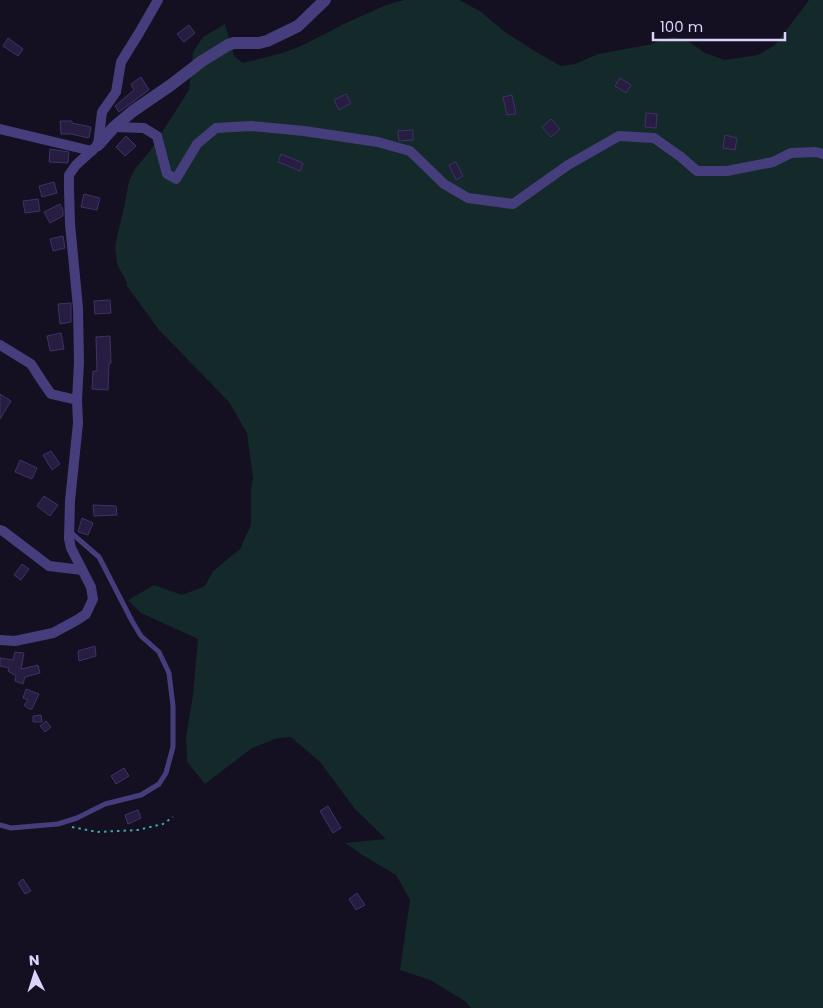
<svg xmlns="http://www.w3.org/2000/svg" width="823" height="1008" font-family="Poppins,sans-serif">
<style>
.green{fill:#13292a}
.building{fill:#271d40;stroke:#41316a}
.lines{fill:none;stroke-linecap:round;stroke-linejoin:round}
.path{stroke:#39a6a9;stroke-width:2;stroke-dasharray:2.5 4;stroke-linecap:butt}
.service{stroke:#463e7c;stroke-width:5}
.minor{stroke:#463e7c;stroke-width:10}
.tertiary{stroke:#463e7c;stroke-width:12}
</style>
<rect width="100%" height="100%" fill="#140f21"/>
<path class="green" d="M404,0H459L480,11L505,32L538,53L561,66L575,64L598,54L647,45L673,37L688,41L705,53L725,60L758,55L775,45L809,0H823V1008H471L465,1001L430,980L400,970L410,900L396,875L364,856L345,843L386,839L355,809L320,762L291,737L278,738L252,748L205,784L187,762L186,737L193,695L198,639L141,613L128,600L154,585L182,595L205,586L213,571L240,549L251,525V490L253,478L247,433L229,402L159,330L127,286V283L117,264L115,246L124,207L129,181L134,170L150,151L189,90L193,52L203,37L225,24L234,56L243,63L282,53L301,46L346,23L386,5Z"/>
<g class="building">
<path d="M189,25L195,33L184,42L177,34Z"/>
<path d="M8,38L23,49L18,56L3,46Z"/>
<path d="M141,77L149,90L119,112L115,106L134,90L131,84Z"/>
<path d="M620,78L631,85L626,93L615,86Z"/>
<path d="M346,94L351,103L339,110L334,100Z"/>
<path d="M512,95L516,114L507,115L503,97Z"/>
<path d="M646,113L657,114L656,128L645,127Z"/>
<path d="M551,119L560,129L551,137L542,127Z"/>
<path d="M60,121H72V123L91,127L89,138L71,134H61Z"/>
<path d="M413,130V140L399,141L398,131Z"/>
<path d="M725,135L737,138L735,150L723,148Z"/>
<path d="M126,136L136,146L125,156L116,147Z"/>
<path d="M50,149L69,152L68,163L49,162Z"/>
<path d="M281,154L303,163L300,171L278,162Z"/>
<path d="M456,162L463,176L456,180L449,165Z"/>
<path d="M54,182L57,193L42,197L39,186Z"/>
<path d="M84,194L100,198L97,210L81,207Z"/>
<path d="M38,199L40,211L25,213L23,201Z"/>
<path d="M60,204L63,210V216L50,223L44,212Z"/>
<path d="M63,236L65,248L53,251L50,239Z"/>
<path d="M110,300L111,313L95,314L94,301Z"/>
<path d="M71,303V322L60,324L58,304Z"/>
<path d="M61,333L64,349L50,351L47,336Z"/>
<path d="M110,336L111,363L109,364L108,390L92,389L93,371H97L96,337Z"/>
<path d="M0,394L11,401L0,419Z"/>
<path d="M51,451L60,464L52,470L43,455Z"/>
<path d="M20,460L37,468L32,479L15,472Z"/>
<path d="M44,496L58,505L50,516L37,506Z"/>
<path d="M93,505L116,506L117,515L94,516Z"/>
<path d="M82,518L93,523L88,535L78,532Z"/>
<path d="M22,564L29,569L21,580L14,575Z"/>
<path d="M95,646L96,656L79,661L78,651Z"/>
<path d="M15,652L24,653L21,669L38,665L40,673L25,677L23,684L15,681L16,676L8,671L9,668L0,666V658L13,660Z"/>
<path d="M26,689L39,694L32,709H29L24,705L28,700L23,698Z"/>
<path d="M41,715L42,722H33V716Z"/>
<path d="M46,721L51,727L45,732L40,726Z"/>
<path d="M124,768L129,776L116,784L111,776Z"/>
<path d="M328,806L341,828L333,833L320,811Z"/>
<path d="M138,810L141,818L128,824L125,815Z"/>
<path d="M23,879L31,891L25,894L18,883Z"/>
<path d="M357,893L365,905L356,910L349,899Z"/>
</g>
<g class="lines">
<path class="path" d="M72,827L97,832L138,830L163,824L173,817"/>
<path class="service" d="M0,825L11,828L58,824L77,818L105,804L141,795L159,784L166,773L173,747V706L169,673L159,652L141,636L132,621L99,557L69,531"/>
<g class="minor">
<path d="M114,127L144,128L157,136L167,174L176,179L197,144L216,128L251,126L304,131L378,142L410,151L444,184L468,198L513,204L568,165L619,136L654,138L681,157L697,171H727L773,162L791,153L816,152L823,154"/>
<path d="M0,129L92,151"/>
<path d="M0,345L31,364L42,381L51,394L77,400"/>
<path d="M0,530L3,531L49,566L82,570"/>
<path d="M0,640L15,641L53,633L77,620L86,614L93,599L91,587L71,548L69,539L70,501L78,423L77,400L79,362L78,308L70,224L69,189V175L76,165L98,145L102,112L116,92L121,62L139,33L158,0"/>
</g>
<path class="tertiary" d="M98,145L114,127L133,111L171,85L202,61L228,45L234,43H259L267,41L298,26L325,0"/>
</g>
<g transform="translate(35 973) rotate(356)" stroke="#140f21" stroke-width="4" paint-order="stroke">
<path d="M0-4L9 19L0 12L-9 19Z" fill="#dbd3fb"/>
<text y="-8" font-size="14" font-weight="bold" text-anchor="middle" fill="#dbd3fb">N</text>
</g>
<path d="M653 32v8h132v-8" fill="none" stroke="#dbd3fb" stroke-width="2.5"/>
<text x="660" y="32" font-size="15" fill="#dbd3fb" stroke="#140f21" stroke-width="4" paint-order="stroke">100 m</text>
</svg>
